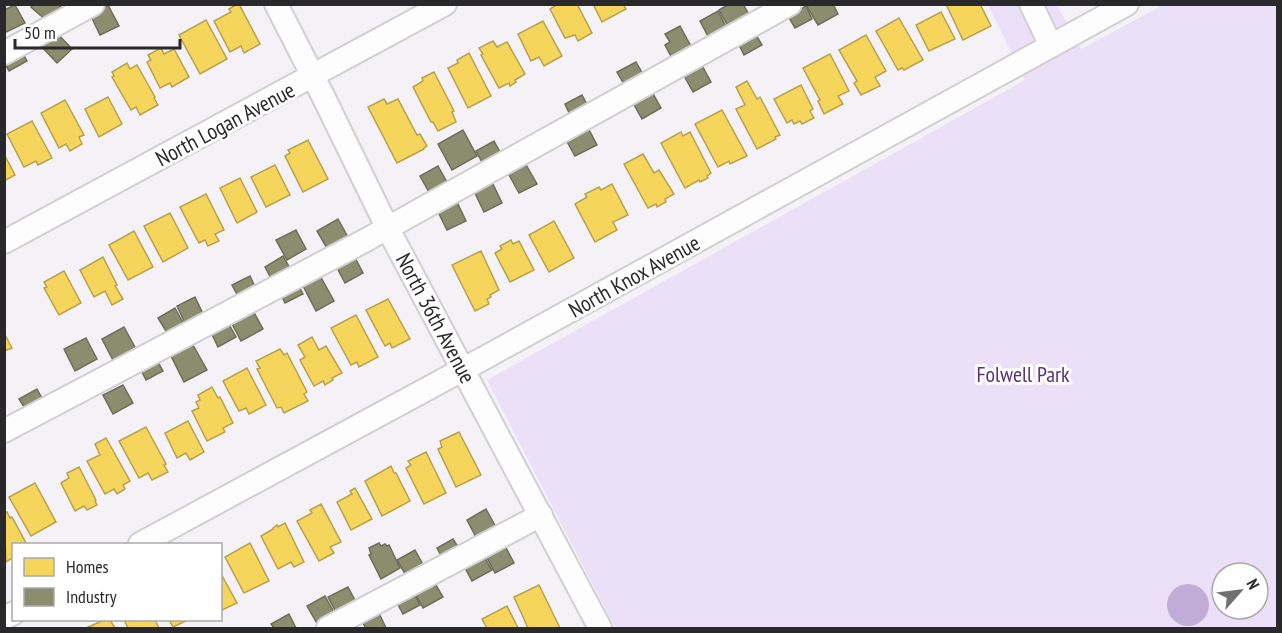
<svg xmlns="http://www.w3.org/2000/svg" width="1282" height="633" font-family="'PT Sans Narrow',sans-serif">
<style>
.park{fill:#ece0f9;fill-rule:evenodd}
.water{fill:#c2add9}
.homes{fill:#f6d55c;stroke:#b8a14d;stroke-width:1.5}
.industry{fill:#8c8c6e;stroke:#6e6e5a;stroke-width:1.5}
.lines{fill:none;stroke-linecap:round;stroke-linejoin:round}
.minor-casing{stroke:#d0cfd2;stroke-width:26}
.minor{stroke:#fdfdfe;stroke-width:22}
.labels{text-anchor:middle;stroke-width:6;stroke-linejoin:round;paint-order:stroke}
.street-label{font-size:22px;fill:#29282b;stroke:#fff}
.park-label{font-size:22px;fill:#58327b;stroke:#fff}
</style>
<rect width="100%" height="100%" fill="#f4f2f6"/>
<path class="park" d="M988,5H1057L1081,49L1163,5H1277V628H615L487,380L1025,80ZM1222,573H1258V609H1222Z"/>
<circle class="water" cx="1188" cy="605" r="21"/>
<g class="homes">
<path d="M237,4H239L260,44L244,53L241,46L230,52L214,21L231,12L229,9Z"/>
<path d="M558,4H577L592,33L578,41L575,35L565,38L550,9Z"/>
<path d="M593,4H623L626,9L602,22Z"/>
<path d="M946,4H980L991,26L963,40Z"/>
<path d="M941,12L955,39L929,51L916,25Z"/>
<path d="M899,18L923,60L904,70L902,68L898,70L876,31Z"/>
<path d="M206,20L227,59L200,74L179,35Z"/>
<path d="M543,21L562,56L544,66L539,57L531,61L518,34Z"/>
<path d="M866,35L886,71L875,77L880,86L861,95L854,83L857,81L839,50Z"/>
<path d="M493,41L497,47L507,42L525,74L515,80L516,82L510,86L509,83L499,88L481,55L483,54L479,48Z"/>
<path d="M161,48L164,54L174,49L189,77L172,87L170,83L160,88L147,62L151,60L148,55Z"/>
<path d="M469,53L491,96L468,108L448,68L458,63L457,60Z"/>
<path d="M830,54L849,91L838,96L843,104L824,114L818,101L820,100L803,68Z"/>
<path d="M127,63L130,69L137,65L155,97L154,98L158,105L140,115L136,107L131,110L112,77L114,76L112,72Z"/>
<path d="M434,72L454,111L452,112L456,122L438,131L433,122H431L413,87L423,81L422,78Z"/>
<path d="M747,81L757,99L760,97L780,135L775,137L776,139L757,149L736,109L745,105L736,87Z"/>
<path d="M801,85L813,109L810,111L814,118L802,124L800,121L794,124L792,120L787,123L774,99Z"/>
<path d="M108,97L122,124L99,137L85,109Z"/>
<path d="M384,99L387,104L398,99L417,135L420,134L427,146L424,148V149L397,163L368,107Z"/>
<path d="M65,100L84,135L79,137L82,144L70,151L66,144L59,148L41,113Z"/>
<path d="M722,110L747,156L730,164L729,161L718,167L695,124Z"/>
<path d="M32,121L52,158L38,165L36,161L24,167L7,134Z"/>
<path d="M681,132L683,136L690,132L711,173L707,176L708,178L700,182L699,180L685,188L661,143Z"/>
<path d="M308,140L328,179L303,192L285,156L290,153L288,150Z"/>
<path d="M4,154L15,175L4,181Z"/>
<path d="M643,154L654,173L659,170L674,194L665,199L666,202L657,207L656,204L648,208L624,164Z"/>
<path d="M275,165L290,195L266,207L251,177Z"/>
<path d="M240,178L257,212L237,223L220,188Z"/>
<path d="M612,184L628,215L613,222L617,230L595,242L575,204L587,197L585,194L599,187L601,190Z"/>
<path d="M206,194L224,230L215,234L219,241L208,246L205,240L199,243L180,207Z"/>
<path d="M170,213L188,248L163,262L144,226Z"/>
<path d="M554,221L574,258L549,272L529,235Z"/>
<path d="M134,231L153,267L128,280L109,245Z"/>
<path d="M511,240L513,244L519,241L534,270L510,282L495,253L502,249L500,246Z"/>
<path d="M481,251L499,290L490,295L491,297L487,299L489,304L475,311L452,265Z"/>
<path d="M103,257L117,285L115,286L123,299L112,305L105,291L94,297L80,270Z"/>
<path d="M64,271L81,303L59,315L44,288L47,287L44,282Z"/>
<path d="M388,299L410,339L392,348L390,343L385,346L366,310Z"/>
<path d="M356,315L378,357L359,367L357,362L351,365L331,328Z"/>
<path d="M4,333L12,348L4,351Z"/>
<path d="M312,337L319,350L326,346L342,373L332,378L333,380L325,385L323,381L314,386L300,360L305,357L298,345Z"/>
<path d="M280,349L284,355L287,353L307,392L304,394L308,401L284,413L281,407L277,408L257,369L260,368L256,361Z"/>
<path d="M247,368L266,405L249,414L246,408L239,411L223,381Z"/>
<path d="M212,387L218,398L220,397L233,423L223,428L225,432L207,441L192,411L199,408L196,402L200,400L198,395Z"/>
<path d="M188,421L204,452L190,460L186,453L177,458L165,433Z"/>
<path d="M146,427L166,464L164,465L168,472L152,480L148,473L139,478L119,441Z"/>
<path d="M459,432L481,475L456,487L438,449L442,447L440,441Z"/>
<path d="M106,438L130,481L123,485L125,489L117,494L114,489L105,494L87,461L100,455L95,444Z"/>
<path d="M426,452L446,493L424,504L406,468L411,465L408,461Z"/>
<path d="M391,466L394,473H396L410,501L382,516L365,481Z"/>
<path d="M79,467L96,500L95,501L97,505L87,510L84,506L75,511L61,483L69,478L67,473Z"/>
<path d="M35,483L56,522L31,536L9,497Z"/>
<path d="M355,488L372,519L351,530L337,502L352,494L350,491Z"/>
<path d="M321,504L341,542L330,547L334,553L319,561L297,521L312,513L310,510Z"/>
<path d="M7,512L10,518L12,517L26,543L24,544H14V557L6,562L4,513Z"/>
<path d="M285,523L304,562L294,567L291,562L278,569L261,536L273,529V528L277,525L278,527Z"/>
<path d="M250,543L269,581L244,593L225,557Z"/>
<path d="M220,572L237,603L220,611Z"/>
<path d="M539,585L560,628H528L514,597Z"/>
<path d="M507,606L518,628H487L482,619Z"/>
<path d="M104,620H110L115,628H86Z"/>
<path d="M124,620H155L159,628H128Z"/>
<path d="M169,620H188L173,627Z"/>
</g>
<g class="industry">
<path d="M33,4H61L62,5L47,21L31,7Z"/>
<path d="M729,4H743L751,18L730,30L719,10Z"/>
<path d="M833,4L838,14L818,25L806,5Z"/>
<path d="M15,5L25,23L4,33V10Z"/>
<path d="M108,5L119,26L100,35L90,14Z"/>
<path d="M806,6L812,19L795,28L788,16Z"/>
<path d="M718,11L728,31L710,40L700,21Z"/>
<path d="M680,26L693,50L673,60L665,45L670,42L665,34Z"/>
<path d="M56,32L72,49L57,63L41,46Z"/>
<path d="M755,33L762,45L744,55L738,43Z"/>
<path d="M21,50L27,61L9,71L4,62Z"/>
<path d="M636,62L644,76L625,86L617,72Z"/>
<path d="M700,62L711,82L693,92L682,72Z"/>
<path d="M651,90L661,108L642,119L632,101Z"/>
<path d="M582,95L589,108L571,117L565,104Z"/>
<path d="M587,126L597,145L575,156L565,138Z"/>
<path d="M463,130L477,156L452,170L438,144Z"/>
<path d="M494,141L501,154L483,164L476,151Z"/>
<path d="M525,163L537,184L519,193L508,173Z"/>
<path d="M438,166L448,184L430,194L420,176Z"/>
<path d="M491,180L502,203L484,212L473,189Z"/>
<path d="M455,198L466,221L447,230L436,208Z"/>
<path d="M338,219L349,239L328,250L317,231Z"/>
<path d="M296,230L306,249L287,260L276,240Z"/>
<path d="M352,252L363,273L345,283L334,262Z"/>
<path d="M283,256L291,270L272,280L265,267Z"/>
<path d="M318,272L334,301L316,311L301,282Z"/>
<path d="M250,276L256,289L239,298L232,285Z"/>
<path d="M296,281L303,294L285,303L279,290Z"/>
<path d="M195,297L204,316L186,325L177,306Z"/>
<path d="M251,307L263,329L241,341L229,318Z"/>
<path d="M175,308L185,326L169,336L158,318Z"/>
<path d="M226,319L236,337L218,347L209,328Z"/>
<path d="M124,327L137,351L114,362L102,339Z"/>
<path d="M86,338L97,359L75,371L64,349Z"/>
<path d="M193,345L207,370L184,382L171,356Z"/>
<path d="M155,357L163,371L146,380L139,366Z"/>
<path d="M123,385L133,403L113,414L103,395Z"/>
<path d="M37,389L43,400L26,410L19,399Z"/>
<path d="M486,509L498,531L478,541L467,520Z"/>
<path d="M453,539L460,550L443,559L437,548Z"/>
<path d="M379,543L381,546L385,544L387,546L389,545L400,568L381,579L369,555L371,554L369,548Z"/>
<path d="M504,544L514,563L495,573L485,554Z"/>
<path d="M415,550L426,570L408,579L397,560Z"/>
<path d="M483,555L492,570L472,581L464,566Z"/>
<path d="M434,582L443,597L423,608L415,593Z"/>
<path d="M348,587L358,606L338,616L328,597Z"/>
<path d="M414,593L420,605L403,614L396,601Z"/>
<path d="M325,596L336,616L318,625L307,606Z"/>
<path d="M378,611L386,628H366L361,620Z"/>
<path d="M289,614L296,628H274L271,624Z"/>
</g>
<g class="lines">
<defs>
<g id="minor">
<path d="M276,4L323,96L387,227L600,628"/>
<path d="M1031,4L1051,46"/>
<path d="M4,53L93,4"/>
<path d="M4,242L445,4"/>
<path d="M4,431L366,240L790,4"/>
<path d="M140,544L486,357L1127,4"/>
<path d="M4,618L14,613"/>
<path d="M328,628L541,515"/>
</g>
</defs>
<use href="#minor" class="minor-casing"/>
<use href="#minor" class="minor"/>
</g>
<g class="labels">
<g class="street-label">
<text transform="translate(225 124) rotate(-28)" y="8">North Logan Avenue</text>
<text transform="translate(634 276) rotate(-29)" y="8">North Knox Avenue</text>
<text transform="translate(436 318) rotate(62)" y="8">North 36th Avenue</text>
</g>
<g class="park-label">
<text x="1023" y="382">Folwell Park</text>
</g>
</g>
<rect width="1282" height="633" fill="none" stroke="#29282b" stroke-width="12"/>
<rect x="12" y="543" width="210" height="78" fill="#ffffff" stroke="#a9a9aa" stroke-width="1.5"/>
<rect x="24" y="558" width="30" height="18" fill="#f6d55c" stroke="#a9a9aa" stroke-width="1.5"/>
<text x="66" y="573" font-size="18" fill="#29282b">Homes</text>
<rect x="24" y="588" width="30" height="18" fill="#8c8c6e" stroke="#a9a9aa" stroke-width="1.5"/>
<text x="66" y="603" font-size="18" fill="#29282b">Industry</text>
<g transform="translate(1240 591) rotate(62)"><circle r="28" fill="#ffffff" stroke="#a9a9aa" stroke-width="1.5"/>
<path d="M0-4.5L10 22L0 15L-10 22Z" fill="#706f72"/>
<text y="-9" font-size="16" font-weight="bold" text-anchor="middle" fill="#29282b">N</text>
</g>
<path d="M15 39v9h165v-9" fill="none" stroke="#29282b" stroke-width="3"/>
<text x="24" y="39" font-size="18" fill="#29282b" stroke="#ffffff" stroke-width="4.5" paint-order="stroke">50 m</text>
</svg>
